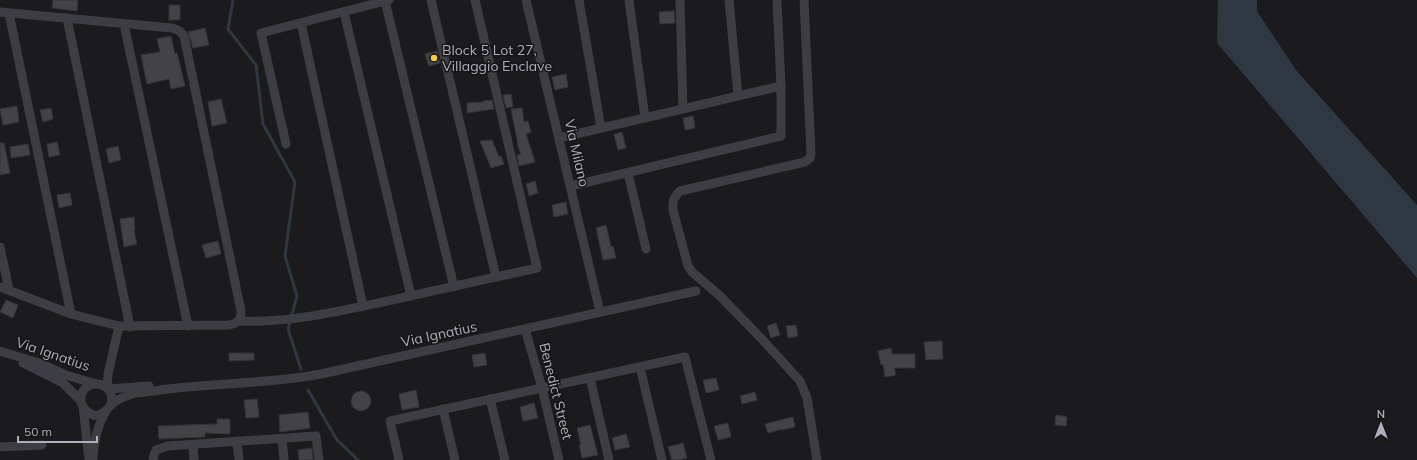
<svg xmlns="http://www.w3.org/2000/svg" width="1417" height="460" font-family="Mulish,sans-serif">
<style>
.water{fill:#2f3842}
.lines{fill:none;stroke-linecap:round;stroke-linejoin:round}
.stream{stroke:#2f3842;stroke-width:3}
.building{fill:#424247;stroke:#353439}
.minor{stroke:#3d3d44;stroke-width:9}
.poi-dot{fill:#f8cc37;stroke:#161518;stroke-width:1.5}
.labels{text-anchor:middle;stroke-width:3;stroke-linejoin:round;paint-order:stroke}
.poi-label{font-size:14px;fill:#adb0bc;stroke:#161518;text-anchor:start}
.street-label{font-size:14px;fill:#adb0bc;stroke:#161518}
</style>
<rect width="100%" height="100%" fill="#1b1a1d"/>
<path class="water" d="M1218,0H1257V11L1296,70L1417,205V278L1217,43Z"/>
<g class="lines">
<g class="stream">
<path d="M233,0L228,29L256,65L263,124L295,182L285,256L297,296L288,329L301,369"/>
<path d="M308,390L337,440L358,460"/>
</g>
</g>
<g class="building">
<path d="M53,0H78L77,11L52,8Z"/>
<rect x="169" y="5" width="11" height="15"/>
<path d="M674,11L675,23L660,24L659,12Z"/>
<path d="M205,28L209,45L193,48L188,32Z"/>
<path d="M171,36L175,54L177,53L185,86L171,89L169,79L147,84L141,55L160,52L157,39Z"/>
<path d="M437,51L440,63L429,66L425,54Z"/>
<path d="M566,74L568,87L555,90L552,77Z"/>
<path d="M511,94L513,107L506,108L503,95Z"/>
<path d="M221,99L227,123L212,126L208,102Z"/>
<path d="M492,100L494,109L467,113V103L483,102V101Z"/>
<path d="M17,106L19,122L3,125L0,109Z"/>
<path d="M51,108L53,119L43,122L40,110Z"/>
<path d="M522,108L524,122L528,121L531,132L526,134L535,162L519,166L517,155L521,154L517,144H518L511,109Z"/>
<path d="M693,116L695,128L685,130L683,118Z"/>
<path d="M622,132L626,148L618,150L614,134Z"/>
<path d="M492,140L499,157L501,156L504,164L491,168L480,141Z"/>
<path d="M57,142L60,155L49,157L47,144Z"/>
<path d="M0,143H4L10,173L0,175Z"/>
<path d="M28,144L30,155L11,158L10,147Z"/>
<path d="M118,146L121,160L109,163L106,149Z"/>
<path d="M535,181L538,193L529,196L526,184Z"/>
<path d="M70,193L72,205L59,208L57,195Z"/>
<path d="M566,202L568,214L554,217L552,205Z"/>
<path d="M134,217L135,230H134L137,244L124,247L120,219Z"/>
<path d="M606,225L611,247L613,246L616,258L603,260L596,228Z"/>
<path d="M218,241L221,254L206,258L202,245Z"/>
<path d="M6,300L18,305L13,318L0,312Z"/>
<path d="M776,323L780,335L771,338L767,326Z"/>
<path d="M796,325L798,336L788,338L786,326Z"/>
<path d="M942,341L943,359L926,360L924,342Z"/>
<path d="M891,348L892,354H915V368H894L896,375L885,377L883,364L881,365L878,351Z"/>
<path d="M229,353H254V360L229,361Z"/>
<path d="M485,353L487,365L474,367L472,355Z"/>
<path d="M716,378L719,390L706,393L703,380Z"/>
<path d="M416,390L419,407L402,410L399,394Z"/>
<circle cx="361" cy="401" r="10"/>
<path d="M755,392L757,400L742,404L740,396Z"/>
<path d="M257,399L259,417L246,418L244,400Z"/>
<path d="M534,403L538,418L523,421L520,407Z"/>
<path d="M308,412L310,428L280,432L279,415Z"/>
<path d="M1056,415L1067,417L1066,426L1055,425Z"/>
<path d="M793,417L795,427L782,430V429L768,433L765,424Z"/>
<path d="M217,419H230V434L205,433V437L159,439L158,426L217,424Z"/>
<path d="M728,423L731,437L718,440L714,426Z"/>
<path d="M590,425L598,455L582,458L579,445H581L577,428Z"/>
<path d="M626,434L630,447L615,450L612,438Z"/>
<path d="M683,443L687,458L679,460H672L668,447Z"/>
<path d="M312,448L313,460H299L298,450Z"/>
</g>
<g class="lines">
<g class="minor">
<path d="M431,0L496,277"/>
<path d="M526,0L600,312"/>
<path d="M579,0L601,128"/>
<path d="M629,0L645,118"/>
<path d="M680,0L683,109"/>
<path d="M729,0L738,96"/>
<path d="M804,0L811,153L810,158L805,162L680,191C674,197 672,201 673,210L688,266L692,272L719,295L761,338L800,381L807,398L817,460"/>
<path d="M385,1L454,287"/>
<path d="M0,12L172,28C178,30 181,31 184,36L241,311C241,320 237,324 228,325L119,326L71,314L0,287"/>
<path d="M344,12L411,296"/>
<path d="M9,13L71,314"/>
<path d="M67,18L130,327"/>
<path d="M301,23L363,306"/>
<path d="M124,24L188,326"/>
<path d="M559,138L781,86"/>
<path d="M286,144L261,33L389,0"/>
<path d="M628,173L646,249"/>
<path d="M571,186L781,136V86L777,0"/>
<path d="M0,247L9,290"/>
<path d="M239,321C288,323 336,312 383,302C435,291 486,279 537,268L475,0"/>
<path d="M525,329L542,388L559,460"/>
<path d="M0,351L42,364L66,375L96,384"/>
<path d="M23,363L63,383L81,401"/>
<path d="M640,367L662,460"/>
<path d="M590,378L609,460"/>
<path d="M107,388L108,374L119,326"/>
<path d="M108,389L149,386"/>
<path d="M490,399L505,460"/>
<path d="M111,405C117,382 86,376 81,396C80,401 82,407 86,410C96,421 104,413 111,405C117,399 128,395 136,393C144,392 152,392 160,390C213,383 268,384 321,374L696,291"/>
<path d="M83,406L89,460"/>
<path d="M443,409L455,460"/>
<path d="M282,439L284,460"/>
<path d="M237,442L239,460"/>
<path d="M193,445L194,460"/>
<path d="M0,447L42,445"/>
<path d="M93,460C94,441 96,430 105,413"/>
<path d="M153,460L154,455L156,450L168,446L316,436L319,460"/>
<path d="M399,460L390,421L685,357L711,460"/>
</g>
</g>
<circle class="poi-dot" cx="434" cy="58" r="4"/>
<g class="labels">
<g class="poi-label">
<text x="442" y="55">Block 5 Lot 27,<tspan x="442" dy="16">Villaggio Enclave</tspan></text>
</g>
<g class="street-label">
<text transform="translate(577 153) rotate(77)" y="5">Via Milano</text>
<text transform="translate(439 334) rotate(-12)" y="5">Via Ignatius</text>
<text transform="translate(53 354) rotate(19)" y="5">Via Ignatius</text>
<text transform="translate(556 391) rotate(76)" y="5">Benedict Street</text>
</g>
</g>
<g transform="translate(1381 424)" stroke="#161518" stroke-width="3" paint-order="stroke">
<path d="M0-3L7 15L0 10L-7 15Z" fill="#adb0bc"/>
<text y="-6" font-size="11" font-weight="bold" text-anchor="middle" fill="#adb0bc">N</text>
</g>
<path d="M18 436v6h79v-6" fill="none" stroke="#adb0bc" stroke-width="2"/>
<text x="24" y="436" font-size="12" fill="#adb0bc" stroke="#161518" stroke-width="3" paint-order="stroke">50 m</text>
</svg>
